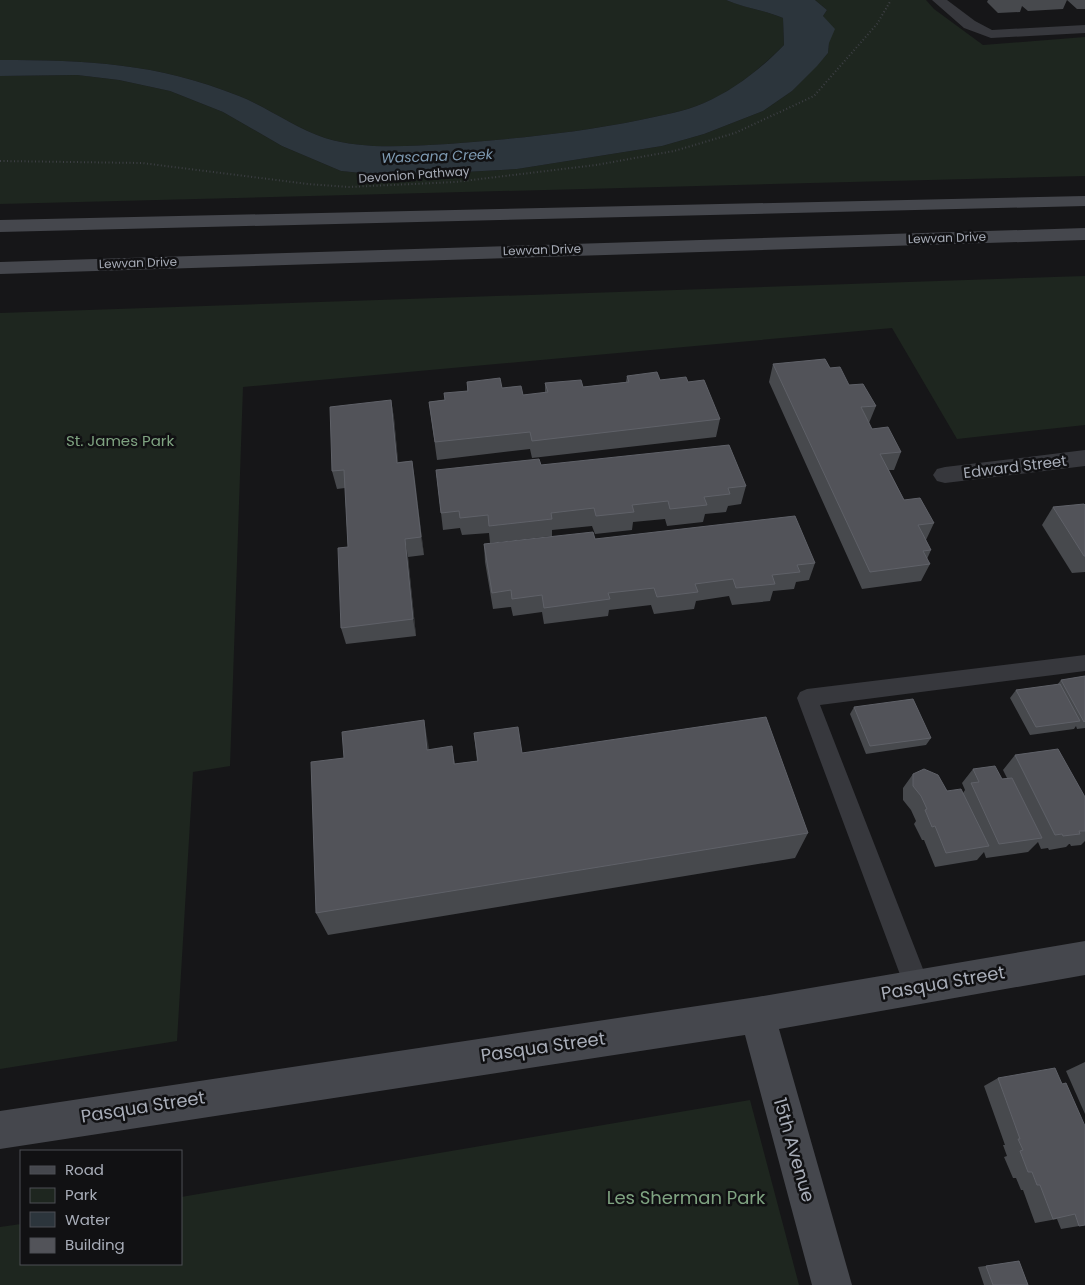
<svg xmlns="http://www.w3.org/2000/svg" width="1085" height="1285" font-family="Poppins,sans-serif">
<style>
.green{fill:#1e261f}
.water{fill:#2c353c}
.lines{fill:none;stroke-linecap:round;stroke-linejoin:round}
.path{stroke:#3d3f44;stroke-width:2;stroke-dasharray:1 2.5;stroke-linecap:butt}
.lane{fill:#37383d;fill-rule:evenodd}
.street{fill:#37383d;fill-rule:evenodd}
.secondary{fill:#45474d;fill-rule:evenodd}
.wall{fill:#47494d}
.shaded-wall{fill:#2f3033}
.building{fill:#525359;stroke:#5f6168}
.labels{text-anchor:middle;stroke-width:5;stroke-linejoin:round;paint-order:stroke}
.far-street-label{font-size:12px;fill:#a8adb8;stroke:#111113}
.far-water-label{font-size:14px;font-style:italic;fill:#7f9bb3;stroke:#111113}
.park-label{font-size:15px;fill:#7fa381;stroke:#111113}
.street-label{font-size:15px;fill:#a8adb8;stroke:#111113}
.near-street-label{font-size:18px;fill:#a8adb8;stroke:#111113}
.near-park-label{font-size:18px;fill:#7fa381;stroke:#111113}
</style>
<rect width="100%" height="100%" fill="#161618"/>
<g class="green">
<path d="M0,0H726C745,8 765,10 783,18L784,45C761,68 735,90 704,103C684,112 662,115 640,120C577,133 512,139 448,144C407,146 364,150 325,138C297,129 267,107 239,96C157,63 87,60 0,60Z"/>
<path d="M815,0H926L934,9L983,45L1085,37V176L0,204V76L77,75L119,80L170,91L223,112L282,146L341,171L392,176L517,169L662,146L704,134L763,111L792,91L828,53L829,43L823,16L827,10Z"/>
<path d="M1085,276V425L957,439L892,328L243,387L230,766L193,772L177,1041L0,1069V313Z"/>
<path d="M750,1100L799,1285H0V1227L21,1224V1264H181V1197Z"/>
</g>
<path class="water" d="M726,0H815L827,10L823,16L835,29L829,43L828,53L817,66L792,91L763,111L704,134L662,146L517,169L392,176L341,171L282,146L223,112L170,91L119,80L77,75L0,76V60C87,60 157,63 239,96C267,107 297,129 325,138C364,150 407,146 448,144C512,139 577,133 640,120C662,115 684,112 704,103C734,90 762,68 784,45L783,18C765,10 744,8 726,0Z"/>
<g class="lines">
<path class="path" d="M0,161L142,163L308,184L349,187L455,182L596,165L674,151L735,133L814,96L877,24L891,0"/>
<path class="lane" d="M1085,655V671L820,705L930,987L926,996L917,1000L908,996L797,698L800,692L807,689Z"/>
<g class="street">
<path d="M932,0H947L975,21L992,30L1085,25V33L991,38L964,28Z"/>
<path d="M1085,450V466L945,483L937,481L933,475L937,469L945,467Z"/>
</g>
<g class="secondary">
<path d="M1085,196V206L0,232V220Z"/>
<path d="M1085,228V240L0,274V262Z"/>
<path d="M1085,941V975L779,1029L852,1285H812L745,1035L0,1149V1111L757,997Z"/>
</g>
</g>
<g class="wall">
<path d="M988,0H1085V9H1077L1067,0L1063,9L1028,11L1022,6L1020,12L998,13L987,2Z"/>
<path d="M773,364L849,385L876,406L869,423L872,429L901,452L894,470H889L904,500L934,523L926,540L931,550L927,559L930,564L921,581L862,589L769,382Z"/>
<path d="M627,376L660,380L688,382L720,419L716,437L532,458L530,449L437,460L429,402L444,400L467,391V382L502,388L523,395L545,393V383L583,387L626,382Z"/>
<path d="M391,400L394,418L398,462L412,461L424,555L408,557L416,636L346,644L341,628L348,547L345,488L337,489L332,471Z"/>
<path d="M541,465L746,486L741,504L728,506L726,512L705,514L703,522L667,526L665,519L633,522L632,530L595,534L592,526L552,530V536L490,543L489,533L462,535L460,528L443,530L436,470Z"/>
<path d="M1085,505V572L1072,573L1042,525L1053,507Z"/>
<path d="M595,539L815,563L809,580L796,582L794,589L773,591L770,601L732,605L729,596L696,601L694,609L654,614L651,605L609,610L608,616L544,624L542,612L513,616L511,607L493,609L485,562L484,544Z"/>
<path d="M1085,676V728L1077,729L1076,726L1074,729L1030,735L1010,698L1016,690L1057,685L1061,680Z"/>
<path d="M854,707L931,738L926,745L866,754L850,714Z"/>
<path d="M474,733L522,753L808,833L795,858L328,935L316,913L429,750L452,746L455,764L477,761Z"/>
<path d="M1015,755L1085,797V841L1081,845L1071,846L1070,844H1069L1066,847L1049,850L1048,848L1041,849L1038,842L1028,852L986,858L984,852L977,860L935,867L924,840H922L914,824L916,821L911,810L903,800V788L913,774L947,791L963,793L965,790L962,783L973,769L1002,779L1007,778L1003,770Z"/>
<path d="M1085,1062V1114L1066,1071Z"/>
<path d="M998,1078L1085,1225L1061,1229L1057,1219L1035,1223L1023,1190H1021L1016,1178H1013L1004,1157L1007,1156L1003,1145H1005L984,1086Z"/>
<path d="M1019,1261L1028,1285H984L978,1267Z"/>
</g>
<g class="shaded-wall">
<path d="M391,400L394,418L400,480L397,463Z"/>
<path d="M412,461L415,479L424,555L421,537Z"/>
<path d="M405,539L408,557L416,636L413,619Z"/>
<path d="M424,720L429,748L432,778L427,750Z"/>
</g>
<g class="building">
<path d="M825,359L830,368L840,367L849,385L863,384L876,406L861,407L872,429L888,427L901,452L880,454L904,500L920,498L934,523L918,525L931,550L923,551L930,564L870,572L773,364Z"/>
<path d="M657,372L660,380L686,377L688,382L704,380L720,419L532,441L530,432L435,442L429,402L445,400L444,393L468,391L467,382L500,378L502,388L521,386L523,395L548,392L545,383L581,380L583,387L629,382L627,376Z"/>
<path d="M391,400L397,463L412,461L421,537L405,539L413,619L341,628L338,548L348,547L344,470L332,471L330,407Z"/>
<path d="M729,445L746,486L728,488L730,494L704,497L707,505L670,509L668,501L632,505L634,512L596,516L594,508L551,513L552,519L489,526L488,515L460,518L459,511L441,513L436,470L539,459L541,465Z"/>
<path d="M1084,504L1085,505V556H1084L1053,507Z"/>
<path d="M795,516L815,563L797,565L800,572L772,575L775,584L736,588L733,579L695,584L698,592L657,597L654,588L608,593L610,599L544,608L542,595L512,599L511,590L492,593L484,544L593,532L595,539Z"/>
<path d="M1085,676V721L1084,722L1061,680Z"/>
<path d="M1060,684L1080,721L1036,727L1016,690Z"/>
<path d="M913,699L931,738L870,746L854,707Z"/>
<path d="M766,717L808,833L316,913L311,762L344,758L342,732L424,720L427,750L452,746L454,764L478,761L474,733L518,727L522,753Z"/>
<path d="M1058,749L1085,797V831H1079L1080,834L1063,836L1062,834L1055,835L1015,755Z"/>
<path d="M995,766L1002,779L1012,778L1042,838L999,844L971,783L979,782L973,769Z"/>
<path d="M924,769L938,775L947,791L961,789L989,846L946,853L935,826L932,827L925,810L927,809L921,796L913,786V774Z"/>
<path d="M1055,1068L1062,1084L1066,1083L1085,1126V1225L1079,1226L1075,1214L1053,1219L1040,1185H1037L1032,1172H1028L1020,1151L1023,1150L1018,1139H1020L998,1078Z"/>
<path d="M1019,1261L1028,1285H993L986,1266Z"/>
</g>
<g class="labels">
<g class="far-street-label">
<text transform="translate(414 175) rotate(-4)" y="4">Devonion Pathway</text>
<text transform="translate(947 238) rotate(-2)" y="4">Lewvan Drive</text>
<text transform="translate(542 250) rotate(-2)" y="4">Lewvan Drive</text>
<text transform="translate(138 263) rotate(-2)" y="4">Lewvan Drive</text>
</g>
<g class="far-water-label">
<text transform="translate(437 156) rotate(-2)" y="5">Wascana Creek</text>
</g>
<g class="park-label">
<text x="120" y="446">St. James Park</text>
</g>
<g class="street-label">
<text transform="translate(1015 467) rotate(-7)" y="5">Edward Street</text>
</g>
<g class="near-street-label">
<text transform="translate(943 983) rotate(-10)" y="6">Pasqua Street</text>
<text transform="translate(543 1047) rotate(-8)" y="6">Pasqua Street</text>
<text transform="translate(143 1107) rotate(-9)" y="6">Pasqua Street</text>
<text transform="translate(794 1150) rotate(74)" y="6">15th Avenue</text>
</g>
<g class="near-park-label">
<text x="686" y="1204">Les Sherman Park</text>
</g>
</g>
<rect x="20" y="1150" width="162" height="115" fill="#111113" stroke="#4d4f55"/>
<rect x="30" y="1166" width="25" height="8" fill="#45474d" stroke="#4d4f55"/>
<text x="65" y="1175" font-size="15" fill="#a8adb8">Road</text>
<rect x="30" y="1188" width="25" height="15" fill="#1e261f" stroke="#4d4f55"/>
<text x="65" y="1200" font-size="15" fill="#a8adb8">Park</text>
<rect x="30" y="1212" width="25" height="15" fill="#2c353c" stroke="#4d4f55"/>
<text x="65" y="1225" font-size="15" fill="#a8adb8">Water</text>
<rect x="30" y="1238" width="25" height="15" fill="#525359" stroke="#4d4f55"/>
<text x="65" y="1250" font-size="15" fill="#a8adb8">Building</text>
</svg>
